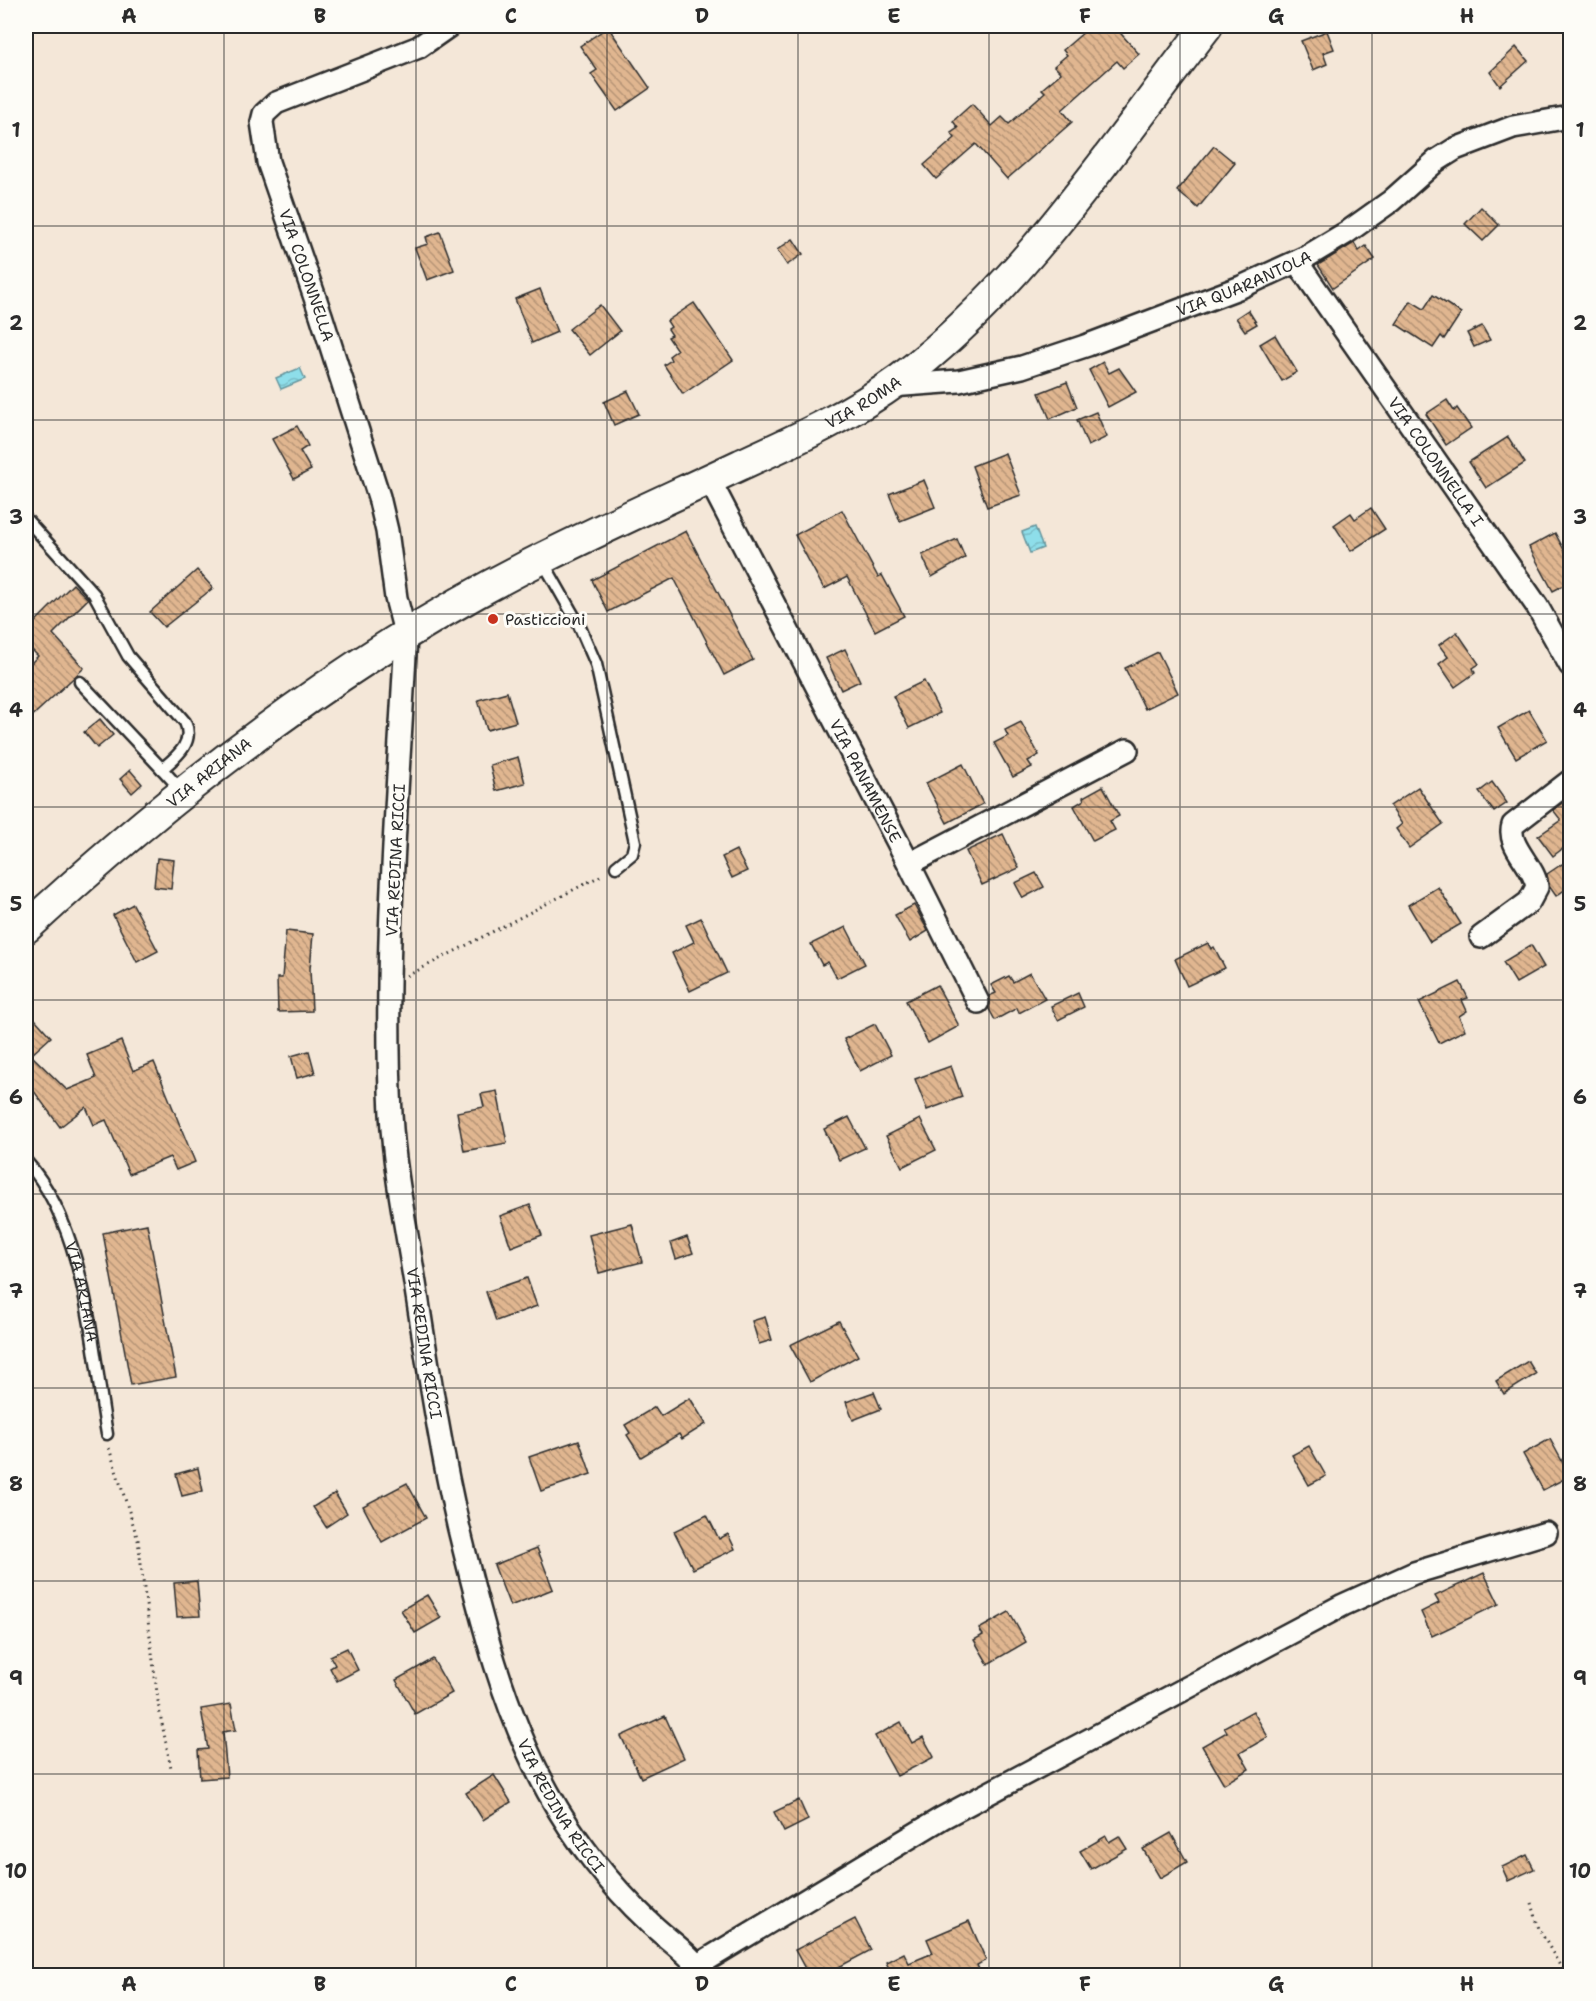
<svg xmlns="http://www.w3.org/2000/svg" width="1596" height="2001" font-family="'Shantell Sans',sans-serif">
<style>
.water{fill:url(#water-waves);stroke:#66969e;stroke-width:1.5}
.building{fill:url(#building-back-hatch);stroke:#2b2b2b;stroke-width:1.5}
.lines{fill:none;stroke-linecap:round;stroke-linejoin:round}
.lane-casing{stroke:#2b2b2b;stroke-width:15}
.street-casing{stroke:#2b2b2b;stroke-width:26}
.secondary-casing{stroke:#2b2b2b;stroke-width:34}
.path{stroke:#2b2b2b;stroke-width:3;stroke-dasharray:1.5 4.5;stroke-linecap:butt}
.lane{stroke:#fdfcf7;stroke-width:10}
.street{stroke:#fdfcf7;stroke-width:21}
.secondary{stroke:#fdfcf7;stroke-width:30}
.grid{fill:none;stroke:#2b2b2b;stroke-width:1.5;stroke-opacity:0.55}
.poi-dot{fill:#c8321e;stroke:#fdfcf7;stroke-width:2}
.labels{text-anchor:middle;stroke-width:6;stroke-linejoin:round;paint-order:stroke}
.street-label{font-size:16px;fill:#2b2b2b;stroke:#fdfcf7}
.poi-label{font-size:16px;fill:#2b2b2b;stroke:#fdfcf7;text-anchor:start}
.neatline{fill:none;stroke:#2b2b2b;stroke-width:2}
.grid-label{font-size:20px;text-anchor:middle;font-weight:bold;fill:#2b2b2b}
</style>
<defs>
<pattern id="water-waves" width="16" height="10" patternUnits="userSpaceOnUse" patternTransform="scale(1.5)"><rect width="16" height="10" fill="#8edeea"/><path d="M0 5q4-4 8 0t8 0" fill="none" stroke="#7bbfc9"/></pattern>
<pattern id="building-back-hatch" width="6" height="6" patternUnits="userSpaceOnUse" patternTransform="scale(1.5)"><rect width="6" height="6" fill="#e0b690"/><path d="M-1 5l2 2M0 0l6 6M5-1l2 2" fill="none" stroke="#b69476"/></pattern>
</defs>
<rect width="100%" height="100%" fill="#f4e7d8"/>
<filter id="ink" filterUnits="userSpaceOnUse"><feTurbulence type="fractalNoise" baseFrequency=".0167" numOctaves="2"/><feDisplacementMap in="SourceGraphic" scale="12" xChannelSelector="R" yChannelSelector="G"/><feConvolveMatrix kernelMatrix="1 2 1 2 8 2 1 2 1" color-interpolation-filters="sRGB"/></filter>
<g filter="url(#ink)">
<g class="water">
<path d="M300,368L305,379L281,389L276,378Z"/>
<path d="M1035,527L1043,548L1030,553L1022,532Z"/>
</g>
<g class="building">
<path d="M1091,26H1114L1139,54L1123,68L1117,61L1062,110L1072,122L1007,179L976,144L936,179L924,165L955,138L951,133L958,128L953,121L972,104L992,126L1002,117L1009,124L1045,92L1042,89L1061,73L1054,66L1067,55L1063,50Z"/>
<path d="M608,27L650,88L617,111L591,74L597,70L580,46Z"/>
<path d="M1327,31L1334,49L1323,53L1327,64L1313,70L1301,41Z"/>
<path d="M1516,47L1528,61L1500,86L1490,72Z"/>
<path d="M1214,146L1235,163L1198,208L1177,191Z"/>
<path d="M1481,207L1499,225L1483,241L1465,224Z"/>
<path d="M440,232L454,270L427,280L415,248L428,244L426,237Z"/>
<path d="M793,239L803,254L787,265L777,250Z"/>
<path d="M1354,243L1359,251L1366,246L1375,259L1333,288L1318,265Z"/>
<path d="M540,289L557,332L532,343L515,299Z"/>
<path d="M1433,295L1461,313L1444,339L1441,336L1433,348L1396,324L1411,301L1424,309Z"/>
<path d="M694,303L733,360L683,394L664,365L671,360L669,356L677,350L668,337L672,335L668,329L671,327L667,321Z"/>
<path d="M600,305L620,331L590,355L569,329Z"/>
<path d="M1248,310L1257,324L1245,331L1236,318Z"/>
<path d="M1482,326L1490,340L1474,347L1467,333Z"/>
<path d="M1275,335L1297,372L1282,381L1260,344Z"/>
<path d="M1103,362L1109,373L1119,368L1136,392L1108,407L1089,370Z"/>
<path d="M1067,382L1077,407L1050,419L1039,393Z"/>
<path d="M628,391L639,414L614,425L604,402Z"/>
<path d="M1447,400L1454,411L1457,408L1471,428L1446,445L1426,414Z"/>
<path d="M1096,412L1107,437L1088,446L1077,420Z"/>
<path d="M297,426L308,446L300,451L311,470L294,479L272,439Z"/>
<path d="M1508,437L1525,463L1486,488L1469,462Z"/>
<path d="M1005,453L1021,495L987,507L972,466Z"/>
<path d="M924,480L935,507L900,521L889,494Z"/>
<path d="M1371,508L1385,529L1351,551L1334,525L1351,513L1355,519Z"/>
<path d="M842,510L878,577L882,575L904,616L875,631L847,577L824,589L795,535Z"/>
<path d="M686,531L753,660L724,675L674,578L608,612L592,580Z"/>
<path d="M1555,533L1570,561V582L1553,591L1529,547Z"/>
<path d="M957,539L965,558L932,577L922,555Z"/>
<path d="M197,570L213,588L164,627L150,612Z"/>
<path d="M73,584L88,599L53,634L84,668L26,722V668L38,656L26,644V631Z"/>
<path d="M1457,632L1479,664L1473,668L1475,673L1455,687L1439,664L1448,657L1439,645Z"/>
<path d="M845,649L860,681L841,690L826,658Z"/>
<path d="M1158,652L1178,693L1145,709L1125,668Z"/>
<path d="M924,681L940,713L909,728L893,696Z"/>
<path d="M507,692L516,722L487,730L478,700Z"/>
<path d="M1529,710L1547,740L1516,758L1498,728Z"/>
<path d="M100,719L113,735L97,748L84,732Z"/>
<path d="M1021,722L1039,755L1028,761L1032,767L1013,777L994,743L1008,736L1005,730Z"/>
<path d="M518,757L525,783L496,791L490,765Z"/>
<path d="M963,764L983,804L947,823L926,783Z"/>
<path d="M130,770L142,784L132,793L120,779Z"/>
<path d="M1492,782L1507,803L1494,812L1479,792Z"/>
<path d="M1103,786L1119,816L1110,821L1115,830L1093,841L1074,806L1084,800L1083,797Z"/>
<path d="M1418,787L1443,824L1409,848L1396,829L1402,824L1390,806Z"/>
<path d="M1570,797V843L1553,856L1538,836L1561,820L1553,810Z"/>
<path d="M1003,834L1019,868L982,885L966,851Z"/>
<path d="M736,850L747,871L732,878L722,857Z"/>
<path d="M157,858L174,860L171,889L154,887Z"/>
<path d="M1562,864L1570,876V886L1556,896L1549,886L1547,874Z"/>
<path d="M1036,873L1044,887L1023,898L1015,883Z"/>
<path d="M1438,887L1461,924L1430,942L1408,905Z"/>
<path d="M133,904L158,951L137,962L113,915Z"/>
<path d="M914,905L928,931L910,942L895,915Z"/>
<path d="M701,918L727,973L690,991L672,953L694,942L686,925Z"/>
<path d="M846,927L865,964L837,978L828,962L822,965L811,944Z"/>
<path d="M286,931L313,934L310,969L312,1011L278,1012L277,978H282Z"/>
<path d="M1208,943L1211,949L1214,947L1225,968L1187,986L1175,959Z"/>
<path d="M1531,945L1544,967L1516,983L1503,962Z"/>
<path d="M1030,973L1045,999L1019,1013L1017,1008L995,1020L989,1009V996L996,993L991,985L1009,976L1013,982Z"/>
<path d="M1460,982L1468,998L1462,1000L1467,1011L1459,1016L1465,1030L1439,1043L1419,1002Z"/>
<path d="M937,985L959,1026L928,1043L906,1001Z"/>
<path d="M1078,993L1084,1007L1058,1020L1051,1006Z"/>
<path d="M26,1009L51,1037L31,1055L67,1090L96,1078L87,1055L121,1041L133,1071L154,1062L195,1162L176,1170L170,1157L129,1174L106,1120L94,1125L86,1107L60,1127L31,1087L26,1091Z"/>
<path d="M875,1024L891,1055L860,1071L844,1039Z"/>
<path d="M309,1051L315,1073L297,1078L291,1056Z"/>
<path d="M951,1066L962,1097L927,1110L915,1079Z"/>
<path d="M497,1091L507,1143L464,1151L457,1112L484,1107L481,1094Z"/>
<path d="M849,1117L865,1148L839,1160L824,1129Z"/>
<path d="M920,1119L936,1150L902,1167L886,1136Z"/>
<path d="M530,1205L542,1235L511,1247L500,1216Z"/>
<path d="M147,1224L176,1377L131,1385L103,1233Z"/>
<path d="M632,1224L642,1262L599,1273L589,1235Z"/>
<path d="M687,1237L693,1253L676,1259L671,1243Z"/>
<path d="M527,1278L537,1306L496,1321L486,1292Z"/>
<path d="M765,1317L772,1340L759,1344L752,1321Z"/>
<path d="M839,1321L858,1356L810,1382L790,1345Z"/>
<path d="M1528,1361L1536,1374L1504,1394L1496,1381Z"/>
<path d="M874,1392L881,1409L853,1420L846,1402Z"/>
<path d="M690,1398L706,1424L682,1439L679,1434L641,1457L627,1435L630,1433L625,1425L655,1407L661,1416Z"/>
<path d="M1550,1439L1570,1476L1543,1490L1523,1454Z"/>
<path d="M579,1440L591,1474L541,1491L529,1457Z"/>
<path d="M1309,1446L1326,1476L1309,1485L1292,1455Z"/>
<path d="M198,1468L203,1491L182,1496L176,1474Z"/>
<path d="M407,1483L426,1518L382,1542L363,1506Z"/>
<path d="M335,1493L347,1513L326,1527L313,1507Z"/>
<path d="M707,1515L719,1539L728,1534L735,1549L693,1569L674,1531Z"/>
<path d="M537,1548L553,1589L510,1606L494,1565Z"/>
<path d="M1484,1573L1499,1604L1432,1636L1421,1612L1439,1603L1435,1596Z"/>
<path d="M197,1581L200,1616L177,1617L174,1583Z"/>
<path d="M427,1595L441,1618L415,1633L401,1610Z"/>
<path d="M1009,1612L1026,1642L988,1664L974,1640L983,1635L979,1629Z"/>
<path d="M347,1648L358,1670L337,1681L330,1668L335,1665L330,1656Z"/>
<path d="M433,1659L452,1693L415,1714L396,1680Z"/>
<path d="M231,1704L236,1730L223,1732L227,1777L200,1779L198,1750L208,1749L201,1709Z"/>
<path d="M1253,1711L1268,1737L1240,1753L1249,1769L1224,1784L1202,1746L1227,1732L1224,1727Z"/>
<path d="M665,1716L684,1758L641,1778L621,1736Z"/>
<path d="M901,1722L912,1743L923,1737L934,1757L897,1776L875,1736Z"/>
<path d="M494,1775L511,1802L483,1820L466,1793Z"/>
<path d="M799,1800L808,1820L784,1832L774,1812Z"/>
<path d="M1171,1833L1187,1862L1160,1878L1143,1849Z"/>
<path d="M1106,1836L1109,1842L1119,1836L1127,1849L1091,1869L1080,1851Z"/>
<path d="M1527,1855L1534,1869L1508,1881L1502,1867Z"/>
<path d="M855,1919L871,1950L822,1976H809L795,1950Z"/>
<path d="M969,1921L986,1960L977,1965L982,1976H881L890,1971L886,1962L904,1953L909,1963L933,1953L927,1939Z"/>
</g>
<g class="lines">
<defs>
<g id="lane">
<path d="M26,519L94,594L128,656L185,722C195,743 176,757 162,769L182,791"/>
<path d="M542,560L579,625L596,664L635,842L632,854L616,867"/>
<path d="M80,682L162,769"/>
<path id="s1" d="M26,1161C86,1227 92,1349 107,1434"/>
</g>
<g id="street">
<path id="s2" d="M449,26L419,47L276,103L264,114L262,122L268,162L321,315L379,497L387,531L396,598L406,636C398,794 383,955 391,1114C394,1170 406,1227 415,1283C428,1366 440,1448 459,1529C481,1619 503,1710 548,1792C573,1838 610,1885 648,1921C667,1940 690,1953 705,1976"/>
<path id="s3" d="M1297,262L1537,606L1570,665"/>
<path id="s4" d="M891,386L959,381L1022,367L1088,345L1241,287L1306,257L1346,233L1391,201L1436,161L1455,149L1513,127L1570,117"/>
<path id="s5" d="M709,479L909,864L1127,750"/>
<path d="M909,864L978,1002"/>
<path d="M1481,937L1529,902L1537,887C1535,866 1506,846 1513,825L1570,781"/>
<path d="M698,1965L942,1818L1343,1605L1414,1573L1546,1533"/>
</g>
<g id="secondary">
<path id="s6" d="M26,928C181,785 352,653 541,559C607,526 674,496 740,465C795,440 851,415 900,379C1021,288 1115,145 1207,26"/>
</g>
</defs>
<use href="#lane" class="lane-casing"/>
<use href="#street" class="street-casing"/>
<use href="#secondary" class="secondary-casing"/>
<g class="path">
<path d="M407,976L604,874"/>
<path d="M109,1448L138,1540L159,1709L171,1768"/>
<path d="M1532,1903L1539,1929L1566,1976"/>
</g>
<use href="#lane" class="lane"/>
<use href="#street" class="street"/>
<use href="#secondary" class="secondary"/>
</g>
</g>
<path class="grid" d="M224,26V1976M416,26V1976M607,26V1976M798,26V1976M989,26V1976M1180,26V1976M1372,26V1976M26,226H1570M26,420H1570M26,614H1570M26,807H1570M26,1000H1570M26,1194H1570M26,1388H1570M26,1581H1570M26,1774H1570"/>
<circle class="poi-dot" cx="493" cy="619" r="6"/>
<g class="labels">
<g class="street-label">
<text dy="6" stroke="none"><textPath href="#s2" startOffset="375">VIA COLONNELLA</textPath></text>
<text dy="6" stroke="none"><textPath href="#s4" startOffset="370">VIA QUARANTOLA</textPath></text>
<text dy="6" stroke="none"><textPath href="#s6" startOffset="994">VIA ROMA</textPath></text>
<text dy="6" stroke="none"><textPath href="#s3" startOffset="243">VIA COLONNELLA I</textPath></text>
<text dy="6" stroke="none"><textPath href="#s6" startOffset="240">VIA ARIANA</textPath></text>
<text dy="6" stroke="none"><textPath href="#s5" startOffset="340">VIA PANAMENSE</textPath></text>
<text transform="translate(395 860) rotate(-87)" y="6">VIA REDINA RICCI</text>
<text dy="6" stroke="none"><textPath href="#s1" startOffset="144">VIA ARIANA</textPath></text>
<text dy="6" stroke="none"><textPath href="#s2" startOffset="1460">VIA REDINA RICCI</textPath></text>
<text dy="6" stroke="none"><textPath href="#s2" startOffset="1946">VIA REDINA RICCI</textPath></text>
</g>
<g class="poi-label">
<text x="505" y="625">Pasticcioni</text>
</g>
</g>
<rect width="1596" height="2001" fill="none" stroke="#fdfcf7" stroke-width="66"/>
<rect x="33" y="33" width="1530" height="1935" class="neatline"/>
<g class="grid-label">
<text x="129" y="23">A</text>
<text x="320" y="23">B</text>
<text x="511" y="23">C</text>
<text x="702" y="23">D</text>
<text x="894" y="23">E</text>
<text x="1085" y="23">F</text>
<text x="1276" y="23">G</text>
<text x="1467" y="23">H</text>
<text x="16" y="137">1</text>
<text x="1580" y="137">1</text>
<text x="16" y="330">2</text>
<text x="1580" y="330">2</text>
<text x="16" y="524">3</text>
<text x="1580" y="524">3</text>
<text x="16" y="717">4</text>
<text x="1580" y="717">4</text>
<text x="16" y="911">5</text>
<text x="1580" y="911">5</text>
<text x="16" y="1104">6</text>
<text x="1580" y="1104">6</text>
<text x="16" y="1298">7</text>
<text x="1580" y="1298">7</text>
<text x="16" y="1491">8</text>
<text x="1580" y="1491">8</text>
<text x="16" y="1685">9</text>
<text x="1580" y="1685">9</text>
<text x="16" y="1878">10</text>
<text x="1580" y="1878">10</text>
<text x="129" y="1991">A</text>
<text x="320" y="1991">B</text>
<text x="511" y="1991">C</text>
<text x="702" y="1991">D</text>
<text x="894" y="1991">E</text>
<text x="1085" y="1991">F</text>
<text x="1276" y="1991">G</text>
<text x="1467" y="1991">H</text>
</g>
</svg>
